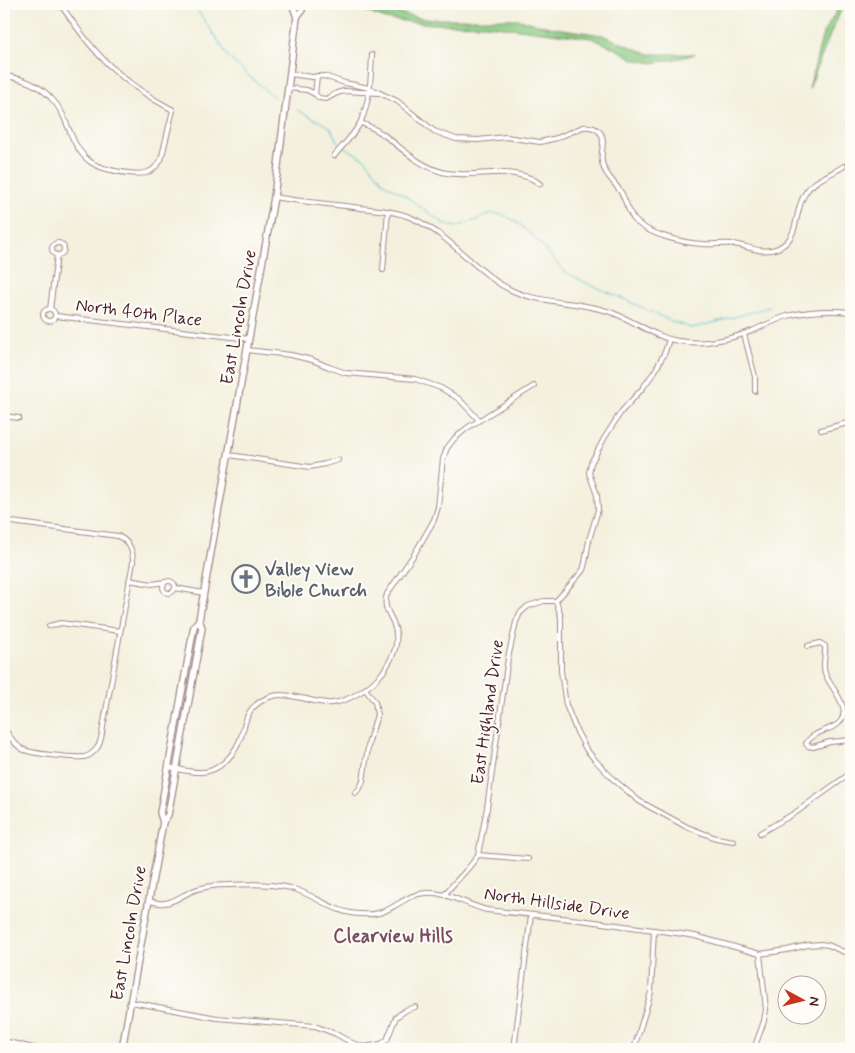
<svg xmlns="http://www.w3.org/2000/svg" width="855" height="1053" font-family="Mynerve,sans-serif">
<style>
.green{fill:#88c981;stroke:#697456}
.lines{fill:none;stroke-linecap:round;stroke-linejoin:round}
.stream{stroke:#53bfce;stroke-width:1}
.street-casing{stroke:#9e8884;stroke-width:6}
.secondary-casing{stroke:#9e8884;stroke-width:8}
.street{stroke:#fff;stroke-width:4}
.secondary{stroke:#fff;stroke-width:5.5}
.labels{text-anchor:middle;stroke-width:4;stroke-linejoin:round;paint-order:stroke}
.street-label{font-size:18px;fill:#4a1f2b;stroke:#fdfcf7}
.worship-label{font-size:18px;font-weight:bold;fill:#5b616d;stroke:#fdfcf7;text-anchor:start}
.neighbourhood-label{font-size:19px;font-weight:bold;fill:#794c60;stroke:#fdfcf7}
</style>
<rect width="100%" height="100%" fill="#fdfcf7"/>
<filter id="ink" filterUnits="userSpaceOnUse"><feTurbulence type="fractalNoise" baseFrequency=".02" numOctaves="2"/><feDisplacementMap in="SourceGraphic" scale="10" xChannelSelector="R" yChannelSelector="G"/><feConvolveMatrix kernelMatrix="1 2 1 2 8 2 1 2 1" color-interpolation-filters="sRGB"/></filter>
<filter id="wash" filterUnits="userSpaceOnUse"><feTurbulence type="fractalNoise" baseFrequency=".0096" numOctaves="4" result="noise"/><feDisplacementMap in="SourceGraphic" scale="20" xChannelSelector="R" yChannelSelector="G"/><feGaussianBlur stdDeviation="1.12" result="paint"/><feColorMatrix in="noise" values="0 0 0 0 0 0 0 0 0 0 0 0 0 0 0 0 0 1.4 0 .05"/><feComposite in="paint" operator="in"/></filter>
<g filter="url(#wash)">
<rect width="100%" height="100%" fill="#f3f0dd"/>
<g class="green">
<path d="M347,4H367L371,7L425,19H518L549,27L602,35L649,54H695L681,58L653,63L635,60L614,48L591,38L486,25L430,24L385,19Z"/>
<path d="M841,4H844L830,35L809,89L823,33Z"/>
</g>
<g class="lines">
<g class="stream">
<path d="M191,4L196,8L219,42L228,57L249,76L274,97"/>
<path d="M4,62L6,63"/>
<path d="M297,110L330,127L337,141L341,145"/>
<path d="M345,147L366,160L384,183L404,195L443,223L456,227L479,219L491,213L504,215L518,223L535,238L564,271L586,283L615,295L673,322L691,328L709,324L770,307"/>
</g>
</g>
</g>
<g filter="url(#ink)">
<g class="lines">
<defs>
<g id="street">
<path d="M436,6L437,4"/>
<path d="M290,74L312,77L324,76L345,83L369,88L397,101L434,131L456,139L478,140L506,137L540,142L557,138L583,127C590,126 599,128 602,136C605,143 600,154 602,162C604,175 616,183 622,194C626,202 628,210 633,218C645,234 683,243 703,244C713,245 723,243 733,244C749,246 762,255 778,248C801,238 793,210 806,192C814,180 832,174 844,166"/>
<path d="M4,76C22,78 39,85 51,98C61,108 65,119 70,132C82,163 96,169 128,173C144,175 152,174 161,160L173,110C150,98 128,83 109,65C90,47 75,25 60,4"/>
<path d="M288,88L307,90L315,94L319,98L326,99L337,93L344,91L379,93"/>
<path d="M315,94L317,76"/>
<path d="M361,123C369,126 377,130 384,135C404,150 418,165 442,172C470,179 500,167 527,177C531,178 536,181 540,184"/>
<path d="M334,156C342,146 356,133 361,121C370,101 371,77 372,55"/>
<path d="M274,197C302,202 332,204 360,208C378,210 396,211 412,218C446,233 470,264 500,284C534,306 576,299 613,313C635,321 654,337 678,341C704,345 729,340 752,331C764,326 775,320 787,316C808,311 830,310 851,312"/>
<circle cx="58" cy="249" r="6"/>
<path d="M383,270L388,211"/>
<circle cx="49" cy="315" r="6"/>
<path d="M50,309L57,255"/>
<path d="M56,316L249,339"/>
<path d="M744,334L755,377V391"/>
<path d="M247,350L291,355L312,360L329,367L346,373L415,379L441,388L459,399L479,420"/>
<path d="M4,416L19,418"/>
<path d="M821,430L851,422"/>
<path d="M229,455L310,467L325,464L338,460"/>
<path d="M4,521L118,536C129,542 133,549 133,562L104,722C102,730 102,742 97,748C94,752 89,756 84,757C72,758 32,754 22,749C14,744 9,736 4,728"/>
<path d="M129,580L152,584L165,582"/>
<circle cx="169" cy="587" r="6"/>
<path d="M175,588L204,593"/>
<path d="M556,601L561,617V671L566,705L577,732L586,749L595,760L613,779L639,801L687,827L716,838L734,841"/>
<path d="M556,601L578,576L583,570L585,563L589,540L598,510L597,495L589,473L591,463L605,437L621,412L642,389L655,371L665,352L669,339"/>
<path d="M49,626L61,623L120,631"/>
<path d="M808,646L820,643L825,646C826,655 822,664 825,673C829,687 855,709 838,724C828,731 812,732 806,744L808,746L813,747L830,742L851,740"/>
<path d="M169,767C179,769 191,773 202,772C218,772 233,756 239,742C247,723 243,710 265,699C279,692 292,696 306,699C314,701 324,704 332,703C351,701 372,686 383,672C394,656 401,642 393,622C388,611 383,607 387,594L415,553L434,520L438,507L443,459L447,448L454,439L467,428L534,386"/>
<path d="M355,793L360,788L363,781L369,741L377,715L375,702L365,689"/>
<path d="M760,833L795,813L851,773"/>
<path d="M478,855L487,808L508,658L516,622L520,613L528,606L544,601H556"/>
<path d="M445,894C455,881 469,870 478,855L528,859"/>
<path d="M149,901C154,902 159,904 164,903C173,903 183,895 192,891C204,886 216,885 229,885C251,884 276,883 297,890C319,898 337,914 361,914C370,915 379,914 387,910C400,904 410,894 425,893C446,891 467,905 487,910L580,920L676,933L695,936L760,954L787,950L808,945L821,944L828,945L851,955"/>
<path d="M131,1002L217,1018L315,1026L336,1034L352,1043L364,1047L381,1044L387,1040L396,1017L406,1010L415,1007"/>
<path d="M4,1041L37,1049"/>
<path d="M514,1049L531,915"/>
<path d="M634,1049L651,992L654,930"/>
<path d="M754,1049L764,1021L766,1009L760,954"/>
</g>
<g id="secondary">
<path d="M295,4L294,9L297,17"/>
<path d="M163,822L160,813L194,626L199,620"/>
<path d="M122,1049L163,822L168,815L202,628L199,620L274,197L297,17L302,10L303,4"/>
</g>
</defs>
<use href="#street" class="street-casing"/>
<use href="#secondary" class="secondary-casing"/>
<use href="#street" class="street"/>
<use href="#secondary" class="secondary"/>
</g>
</g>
<defs>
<symbol id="church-ring" viewBox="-11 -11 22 22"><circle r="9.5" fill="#fdfcf7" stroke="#6b7280" stroke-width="1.5"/><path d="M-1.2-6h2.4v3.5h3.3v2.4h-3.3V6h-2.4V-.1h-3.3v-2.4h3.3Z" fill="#6b7280"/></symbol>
</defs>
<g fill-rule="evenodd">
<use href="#church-ring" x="230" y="563" width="32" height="32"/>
</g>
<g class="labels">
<g class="street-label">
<text transform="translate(139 312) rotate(7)" y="6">North 40th Place</text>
<text transform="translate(238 317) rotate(-80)" y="6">East Lincoln Drive</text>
<text transform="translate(487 712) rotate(-82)" y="6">East Highland Drive</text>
<text transform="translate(557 903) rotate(8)" y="6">North Hillside Drive</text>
<text transform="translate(128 933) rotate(-80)" y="6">East Lincoln Drive</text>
</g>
<g class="worship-label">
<text x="265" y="575">Valley View<tspan x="265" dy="21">Bible Church</tspan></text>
</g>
<g class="neighbourhood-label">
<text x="393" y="942">Clearview Hills</text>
</g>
</g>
<rect width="855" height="1053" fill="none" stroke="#fdfcf7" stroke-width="20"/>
<g transform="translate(802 1000) rotate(97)"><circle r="24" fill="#fdfcf7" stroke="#b5a4a5"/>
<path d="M0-4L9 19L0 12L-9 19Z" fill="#c8321e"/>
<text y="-8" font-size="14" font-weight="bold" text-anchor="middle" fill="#4a1f2b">N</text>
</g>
</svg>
